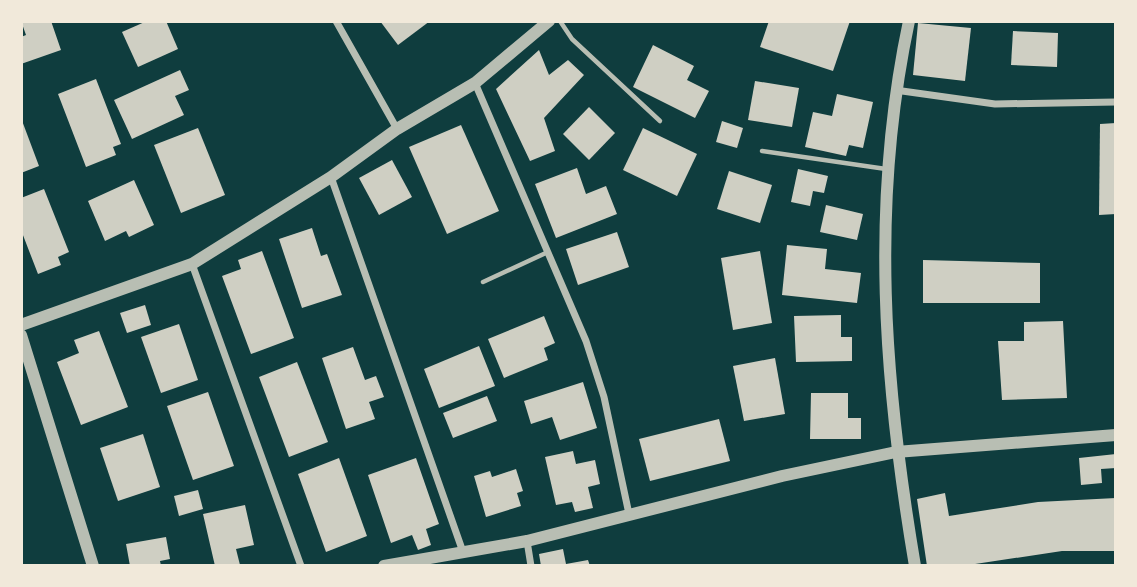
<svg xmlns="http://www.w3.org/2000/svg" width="1137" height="587" font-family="'Source Sans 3',sans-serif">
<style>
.building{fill:#cfcfc3}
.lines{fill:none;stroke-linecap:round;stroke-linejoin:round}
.service{stroke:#b8beb3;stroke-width:4.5}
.minor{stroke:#b8beb3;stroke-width:7}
.tertiary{stroke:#b8beb3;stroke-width:12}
</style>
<rect width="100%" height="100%" fill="#0f3d3e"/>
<g class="building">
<path d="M21,21H51L61,50L21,64V37L26,35Z"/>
<path d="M147,21H166L178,49L138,67L122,32Z"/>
<path d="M380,21H430L398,45Z"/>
<path d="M769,21H850L833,71L760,47Z"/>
<path d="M918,23L971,28L965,81L913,75Z"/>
<path d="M1013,31L1058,33L1057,67L1011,65Z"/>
<path d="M653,45L694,66L687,80L709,91L695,118L633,87Z"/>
<path d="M539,50L549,75L568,60L584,75L544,118L555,151L530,161L496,89Z"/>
<path d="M180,70L189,90L175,96L184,115L132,139L114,100Z"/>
<path d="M96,79L121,144L113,147L116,155L86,167L58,94Z"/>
<path d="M755,81L799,88L792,127L748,120Z"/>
<path d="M837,94L873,102L863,148L849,145L846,156L805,147L813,112L832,116Z"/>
<path d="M589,107L615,133L589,160L563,134Z"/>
<path d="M21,118L39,166L21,173Z"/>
<path d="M722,121L743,128L737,148L716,142Z"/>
<path d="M1116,123V214L1099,215L1100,124Z"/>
<path d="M461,125L499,211L447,234L409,147Z"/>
<path d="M198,128L225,195L181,213L154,145Z"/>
<path d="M643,128L697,154L677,196L623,170Z"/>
<path d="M392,160L412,197L379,215L359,178Z"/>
<path d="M577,168L586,194L606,186L617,214L556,238L535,184Z"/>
<path d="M798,169L828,176L824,193L813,191L810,206L791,202Z"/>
<path d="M729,171L772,185L760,223L717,209Z"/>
<path d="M134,180L154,225L129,237L126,231L105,241L88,201Z"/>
<path d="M44,189L69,252L58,257L61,265L38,274L21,230V198Z"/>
<path d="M826,205L863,214L857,240L820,232Z"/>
<path d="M312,228L321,256L327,254L342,295L302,308L279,239Z"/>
<path d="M617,232L629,267L578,285L566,249Z"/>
<path d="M787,245L827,249L825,269L861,273L857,303L782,295Z"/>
<path d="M262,251L294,338L251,354L222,276L241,269L238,260Z"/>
<path d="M760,251L772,323L733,330L721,258Z"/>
<path d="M923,260L1040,263V303H923Z"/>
<path d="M145,305L151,325L127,333L120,313Z"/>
<path d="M841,315V337H852V361L796,362L794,316Z"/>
<path d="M544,316L555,343L544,348L548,360L504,378L488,339Z"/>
<path d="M1063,321L1067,398L1002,400L998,341H1024V322Z"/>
<path d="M179,324L198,380L161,393L141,337Z"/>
<path d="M99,331L128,407L81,425L57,362L79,353L74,340Z"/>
<path d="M479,346L495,386L439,408L424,369Z"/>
<path d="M353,347L365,380L376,376L384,397L369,402L375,419L346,429L322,358Z"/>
<path d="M775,358L785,414L744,421L733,366Z"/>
<path d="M297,362L328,442L289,457L259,377Z"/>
<path d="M583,382L597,428L560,440L552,417L531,424L524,401Z"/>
<path d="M208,392L234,466L193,480L167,406Z"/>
<path d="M811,393H848V418H861V439H810Z"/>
<path d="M487,396L497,421L453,438L443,413Z"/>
<path d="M719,419L730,461L650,481L639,439Z"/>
<path d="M143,434L160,487L118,501L100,448Z"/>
<path d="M573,451L576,464L595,460L600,484L588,487L593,508L575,512L572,502L556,505L545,457Z"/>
<path d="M1116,454V468L1101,469L1102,483L1081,485L1079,458Z"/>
<path d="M339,458L367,536L326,552L298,474Z"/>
<path d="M416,458L439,524L426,529L431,545L418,550L412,535L391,543L368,475Z"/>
<path d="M516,469L523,491L517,493L521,506L486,517L474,476L490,471L492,477Z"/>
<path d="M198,490L203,509L179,516L174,496Z"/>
<path d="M945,493L949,516L1038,502L1116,498V551H1062L962,566H927L917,499Z"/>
<path d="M245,505L254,545L236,549L240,565L215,566L203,514Z"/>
<path d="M166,537L170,559L160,561L161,566H130L126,544Z"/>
<path d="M563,549L566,564L588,560L590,566H541L539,554Z"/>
</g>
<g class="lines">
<g class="service">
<path d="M560,21L572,39L660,121"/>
<path d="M762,151L886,169"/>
<path d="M483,282L548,252"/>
</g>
<g class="minor">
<path d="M336,21L397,129"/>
<path d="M475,83L586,341L604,397L629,514"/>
<path d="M895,90L995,104L1116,102"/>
<path d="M331,177L463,552"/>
<path d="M192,264L301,566"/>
<path d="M527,541L531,566"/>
</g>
<g class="tertiary">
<path d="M909,21C870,204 884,383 915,566"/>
<path d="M21,325L192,264L331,177L397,129L475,83L549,21"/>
<path d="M21,335L93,566"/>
<path d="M384,566L527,541L782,476L896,452L1116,435"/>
</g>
</g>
<rect width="1137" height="587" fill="none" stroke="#f1e9da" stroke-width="46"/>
</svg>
